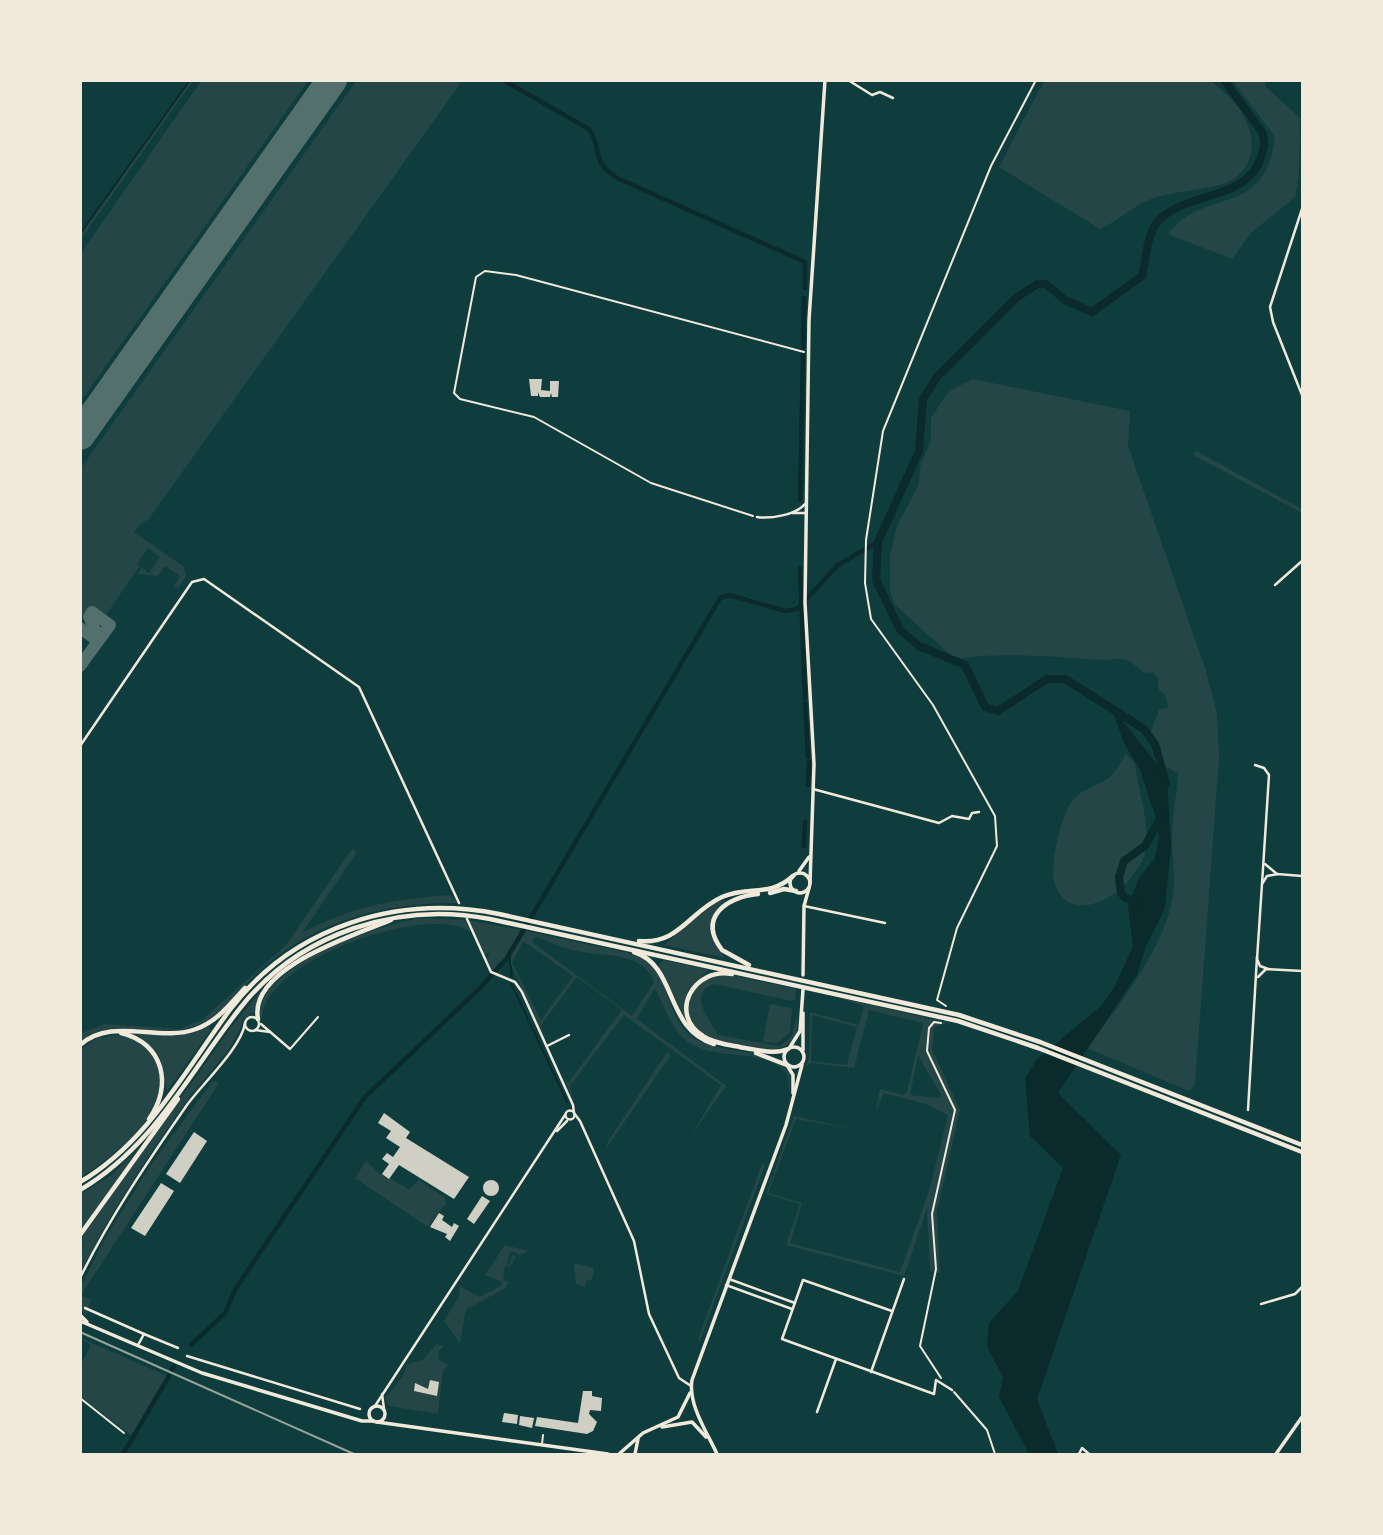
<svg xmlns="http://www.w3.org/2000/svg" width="1383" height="1535" font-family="'Golos Text',sans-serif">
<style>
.green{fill:#244646;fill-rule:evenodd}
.water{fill:#0a2a2b}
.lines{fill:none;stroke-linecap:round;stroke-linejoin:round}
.stream{stroke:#0a2a2b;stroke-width:2}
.canal{stroke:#0a2a2b;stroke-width:4.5}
.river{stroke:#0a2a2b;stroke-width:8}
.taxiway{stroke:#53706d;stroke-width:12}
.runway{stroke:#53706d;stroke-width:30}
.building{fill:#cfcfc3}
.path{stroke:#f1e9da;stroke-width:2}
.service{stroke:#f1e9da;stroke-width:2}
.minor{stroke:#f1e9da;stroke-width:2.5}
.tertiary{stroke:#f1e9da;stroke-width:3.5}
.secondary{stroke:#f1e9da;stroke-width:3.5}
.trunk{stroke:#f1e9da;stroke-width:4.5}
.rail{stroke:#97a49c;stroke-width:2}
</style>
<rect width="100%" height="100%" fill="#0f3d3e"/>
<g class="green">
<path d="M188,81H193L81,239V232Z"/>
<path d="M201,81H308L81,401V253Z"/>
<path d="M356,81H462L148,520L142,522L134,532L184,567L186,576L178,589L174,586L180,576L165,566L158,576L137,574L142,568L149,573L160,557L148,548L137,564L140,566L107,613L103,616L90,606L81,619V468Z"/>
<path d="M1044,81H1212C1220,90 1231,97 1238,107C1259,135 1258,174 1220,185C1197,191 1173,191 1151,199C1133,206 1118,221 1100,229L999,167Z"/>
<path d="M1233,81H1267L1265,86L1300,118L1299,175L1295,197L1251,233L1232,259L1168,234C1204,186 1265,220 1275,137Z"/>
<path d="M973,379L1130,411L1128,446L1206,671L1217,714L1219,758L1195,1084L1189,1091L1087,1048C1117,1008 1162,951 1172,901C1176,879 1172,859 1172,837C1172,816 1177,794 1178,773L1155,761L1150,734L1159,710L1168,707L1164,693L1159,690L1158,678L1152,672L1144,673C1132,662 1125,656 1109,660C1058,658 1005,651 955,659L895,605L890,591V556L897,526L918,486L921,463L931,441V418L949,391Z"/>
<path d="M1196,451L1302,509V513L1193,455Z"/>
<path d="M1126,754L1135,764C1138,791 1150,822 1146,849C1144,861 1136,872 1128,881C1111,902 1068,922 1055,884C1049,865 1060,824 1069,806C1078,789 1092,789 1107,779C1115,774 1121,762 1126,754Z"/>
<path d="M352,849L357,852L302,933C349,907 395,899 448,895L453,896L457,903C382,902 311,922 256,974C238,991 223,1015 200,1024C161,1041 118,1018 81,1041V1033L105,1024L179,1029L202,1020L286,945Z"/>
<path d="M726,899C705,920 710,936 725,958L664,945L715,903Z"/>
<path d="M423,918L465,920L471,932C426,902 264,961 262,1018L260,1015C257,966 384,922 423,918Z"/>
<path d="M468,920L521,930L504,959L493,971L487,958L490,953L485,954Z"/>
<path d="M526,931L633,954C670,965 664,1014 691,1036C716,1056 774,1045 790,1075L789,1093L788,1076C769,1044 709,1065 682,1037C670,1024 663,1004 655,988L637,1019L726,1086L691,1136L721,1085L624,1015L570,1086L574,1102L562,1073L568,1083L622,1010L577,977L541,1025L547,1042L510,963L512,953ZM535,936C549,942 562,948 577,951C603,957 644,951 654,982L632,1016L532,942ZM523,941L573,976L541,1020L512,963Z"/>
<path d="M664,960L708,970L688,991L685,1018L660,968L659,964Z"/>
<path d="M730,975L796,989L795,999L792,1001L714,984C687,994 709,1019 718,1035L779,1046L792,1036L797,1014C801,1056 773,1051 742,1045C726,1042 709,1041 697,1028C681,1012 690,987 708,977C714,975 723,975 730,975Z"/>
<path d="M260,992L254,1013L243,1019C237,1048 207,1073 189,1098C150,1154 111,1210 81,1272L83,1235L232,1026Z"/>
<path d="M833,996L948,1023L935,1027L932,1049L960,1110L937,1212L940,1273L930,1271L927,1208L904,1276L786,1245L800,1204L766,1194L794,1116L854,1129L796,1119L768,1193L802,1203L790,1243L900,1272L929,1191L948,1115L926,1104L884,1093L876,1110L880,1089L904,1095L907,1092L923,1023L869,1010L854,1068L811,1063L805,1067L809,1059L810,1012L859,1025L864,1006ZM812,1015L857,1027L847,1065L811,1061ZM918,1055L941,1095L939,1098L910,1095Z"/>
<path d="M770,1004L792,1008L790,1032L778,1043L763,1042Z"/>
<path d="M209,1026L211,1030L167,1091L160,1058L137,1034L177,1036Z"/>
<path d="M116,1035C133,1037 147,1045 155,1060C179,1108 115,1155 81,1177V1049L97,1038Z"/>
<path d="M667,1052L671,1055L607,1147V1143Z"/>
<path d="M213,1081L219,1083L81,1295L91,1300L86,1316L82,1310L80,1288L107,1235L152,1163Z"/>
<path d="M138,1150L88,1221L81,1231V1194L110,1176Z"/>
<path d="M366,1161L379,1173L409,1189L419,1180L445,1198L446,1203L428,1227L355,1178Z"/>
<path d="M762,1164L765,1165L700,1341L698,1339Z"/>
<path d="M505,1245L528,1251L520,1255L512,1251L509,1254L507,1264L510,1265L512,1254L516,1257L510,1267L505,1266L503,1281H508L506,1288L466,1309L460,1343L444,1321L459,1296L460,1286L479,1297L501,1286L502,1282L485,1275Z"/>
<path d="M574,1263L594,1268L592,1280H587L585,1287L576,1284Z"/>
<path d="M81,1338L167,1376L132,1436L81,1397V1364L91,1346Z"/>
<path d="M436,1344L444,1346L439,1351L438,1360L448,1365L443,1370L438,1414L389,1406L385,1399L403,1376L407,1364L423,1360Z"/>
</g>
<path class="water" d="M1111,706L1167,777L1171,846L1165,908L1145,949L1137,975L1058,1093L1121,1155L1037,1399L1058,1454H1029L999,1397L1003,1377L987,1347L989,1323L1018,1291L1063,1168L1030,1136L1025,1079L1036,1060L1101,1006L1114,988L1133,946L1128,906L1139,878L1155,858L1159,837L1155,815L1140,770L1123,741Z"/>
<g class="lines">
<g class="stream">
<path d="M80,234L190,80"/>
<path d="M509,955L512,977"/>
<path d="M511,983L567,1102"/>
</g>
<g class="canal">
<path d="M503,80L589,129C604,151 588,158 617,178L805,262V288"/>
<path d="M803,349L804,298"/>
<path d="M800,500L803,353"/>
<path d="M800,568L805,698"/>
<path d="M805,703L808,757"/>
<path d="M808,785L809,762"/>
<path d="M804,846L805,822"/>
<path d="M191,1345L225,1313L236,1288L365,1097L479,989L507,958L720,598L729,595L785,611L797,609L838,565L878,542"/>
<path d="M172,1370L174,1366"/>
<path d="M123,1454L169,1376"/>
</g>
<g class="river">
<path d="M1166,784L1155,744L1144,729L1065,679H1047L998,711L985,707L965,665L919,646L900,630L876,580L878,542L919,451L923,399L937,377L1016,298L1037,284H1046L1065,300L1092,312L1142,276C1146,261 1147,231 1159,220C1188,191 1247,201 1261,157C1264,147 1266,142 1262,132L1224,80"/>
<path d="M1138,902L1125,898L1121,893L1119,877L1124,861L1145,846L1161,817"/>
</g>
<g class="taxiway">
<path d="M80,628L98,641"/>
<path d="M80,666L110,625L92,612L89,617L96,632"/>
</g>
<path class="runway" d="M80,435L332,80"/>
</g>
<g class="building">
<path d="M529,379H542L541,390L550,391V381H559L558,397H552L551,393L550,397H540L538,392V396H531Z"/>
<path d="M384,1113L410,1132L406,1138L469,1177L454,1199L399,1165L389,1179L382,1174L389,1164L382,1159L387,1153L393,1157L400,1147L386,1138L391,1131L378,1123Z"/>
<path d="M194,1132L207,1141L180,1183L166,1174Z"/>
<circle cx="491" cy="1188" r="8"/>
<path d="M161,1183L174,1191L145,1236L131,1228Z"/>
<path d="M482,1196L490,1201L474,1224L467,1219Z"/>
<path d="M439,1213L444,1216L442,1220L452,1227L454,1223L459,1226L450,1241L445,1237L447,1234L430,1227Z"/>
<path d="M430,1380L439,1382L437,1396L414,1391L415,1383L428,1389Z"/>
<path d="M583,1391H592V1396L602,1398L601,1411L590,1410L589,1414L597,1422L593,1431L587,1434L535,1426L537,1417L578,1423Z"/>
<path d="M504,1413L518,1415L517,1424L502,1422Z"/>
<path d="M520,1416L534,1418L532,1428L519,1425Z"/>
</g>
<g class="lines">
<g class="path">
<path d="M753,516L651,483L534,417L460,399L454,393L476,277L485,271L516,275L804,352"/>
<path d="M946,1006L937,1000L957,928L997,846L995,816L933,705L871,619L865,583L866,540L883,431L991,166L1036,80"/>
<path d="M941,1023L934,1022L929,1028L927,1051L955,1110L932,1214L936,1269L920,1346L941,1378"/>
<path d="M954,1392L987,1430L995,1454"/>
</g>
<g class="service">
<path d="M291,1048L318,1017"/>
<path d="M80,1398L124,1433"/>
<path d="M542,1444L543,1435"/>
</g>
<g class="minor">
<path d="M848,80L872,95L880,92L893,98"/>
<path d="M1302,209L1270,307L1273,322L1302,395"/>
<path d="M792,513H806"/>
<path d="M757,517C770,519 796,515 805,504"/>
<path d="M1275,585L1302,561"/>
<path d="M80,746L192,582L204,579L359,687L459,903"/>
<path d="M1255,765L1264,768L1269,775L1262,884"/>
<path d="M813,789L939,823L952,816L969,819L972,813L979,812"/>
<path d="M1265,864L1277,874L1302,876"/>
<path d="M804,906L885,923"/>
<path d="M467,919L491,972L515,982L522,992L573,1105L574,1113L580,1121L634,1241L649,1314L679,1378L691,1386"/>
<path d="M1268,969L1260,966L1257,959L1262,884L1267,876L1278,874"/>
<path d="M1258,977L1266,969L1302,971"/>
<circle cx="252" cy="1024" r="7"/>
<path d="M261,1024L290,1049"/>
<path d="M255,1030L270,1032"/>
<path d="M547,1046L569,1035"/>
<path d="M1248,1110L1257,957"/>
<circle cx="570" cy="1115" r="4.5"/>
<path d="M557,1131L567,1121"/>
<path d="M80,1278C110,1217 148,1161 187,1105C202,1084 242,1047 245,1023"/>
<path d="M729,1279L795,1303"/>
<path d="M726,1285L792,1309"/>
<path d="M1261,1304L1295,1294L1302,1287"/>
<path d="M85,1308L144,1334"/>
<path d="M892,1311L803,1280L782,1339L934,1394L936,1380L952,1390"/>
<path d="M138,1345L144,1334L178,1348"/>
<path d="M187,1356L360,1409"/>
<path d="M871,1372L904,1279"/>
<path d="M382,1394L384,1409"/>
<path d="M375,1406L565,1115"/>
<path d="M817,1412L836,1359"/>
<path d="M1079,1454L1082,1448L1089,1454"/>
</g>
<g class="tertiary">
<path d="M787,1065L793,1075V1093"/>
<path d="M80,1315L87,1322"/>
<path d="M80,1321L202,1373L362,1421H374"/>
<circle cx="377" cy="1414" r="8"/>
<path d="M377,1422L608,1454"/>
<path d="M662,1427L692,1422L706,1437"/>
<path d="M619,1454L643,1433L678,1417L690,1393"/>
<path d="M635,1454L638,1439"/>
<path d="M717,1454C707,1432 688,1405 692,1380L786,1125L802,1065"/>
</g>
<g class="secondary">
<path d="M799,871L809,857"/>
<circle cx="800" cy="883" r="10"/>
<path d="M810,883L814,764L805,603L809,320L825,80"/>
<path d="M803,975L804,906L809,888"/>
<circle cx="794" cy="1057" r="10"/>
<path d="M790,1047L800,1031L803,990"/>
<path d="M803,1050V1013"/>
<path d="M1276,1454L1302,1417"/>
</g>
<g class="trunk">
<path d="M770,893L784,889L796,891"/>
<path d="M639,941C679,945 690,911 722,897C748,885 769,898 793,876"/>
<path d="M634,952C678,966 664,1029 714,1044"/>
<path d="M749,965L722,950C697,917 727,897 758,894"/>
<path d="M732,974C693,967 668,1014 703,1036C715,1044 732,1045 745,1048C760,1050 774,1055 788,1049"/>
<path d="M258,1019C248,968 355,935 391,920"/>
<path d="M121,1033C164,1043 173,1086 149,1119"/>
<path d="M80,1045C113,1016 158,1043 196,1029C218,1021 230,1004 245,988"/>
<path d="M756,1053L787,1065"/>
<path d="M80,1182C147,1143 184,1072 229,1011C293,926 397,894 499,914L959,1015L1040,1042L1302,1145"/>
<path d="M80,1190C154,1147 190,1071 241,1007C300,933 398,901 490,919L958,1021L1038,1048L1302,1152"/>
<path d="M80,1235L178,1099"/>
</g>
<path class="rail" d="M80,1332L354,1454"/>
</g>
<rect width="1383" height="1535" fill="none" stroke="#f1e9da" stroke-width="164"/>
</svg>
